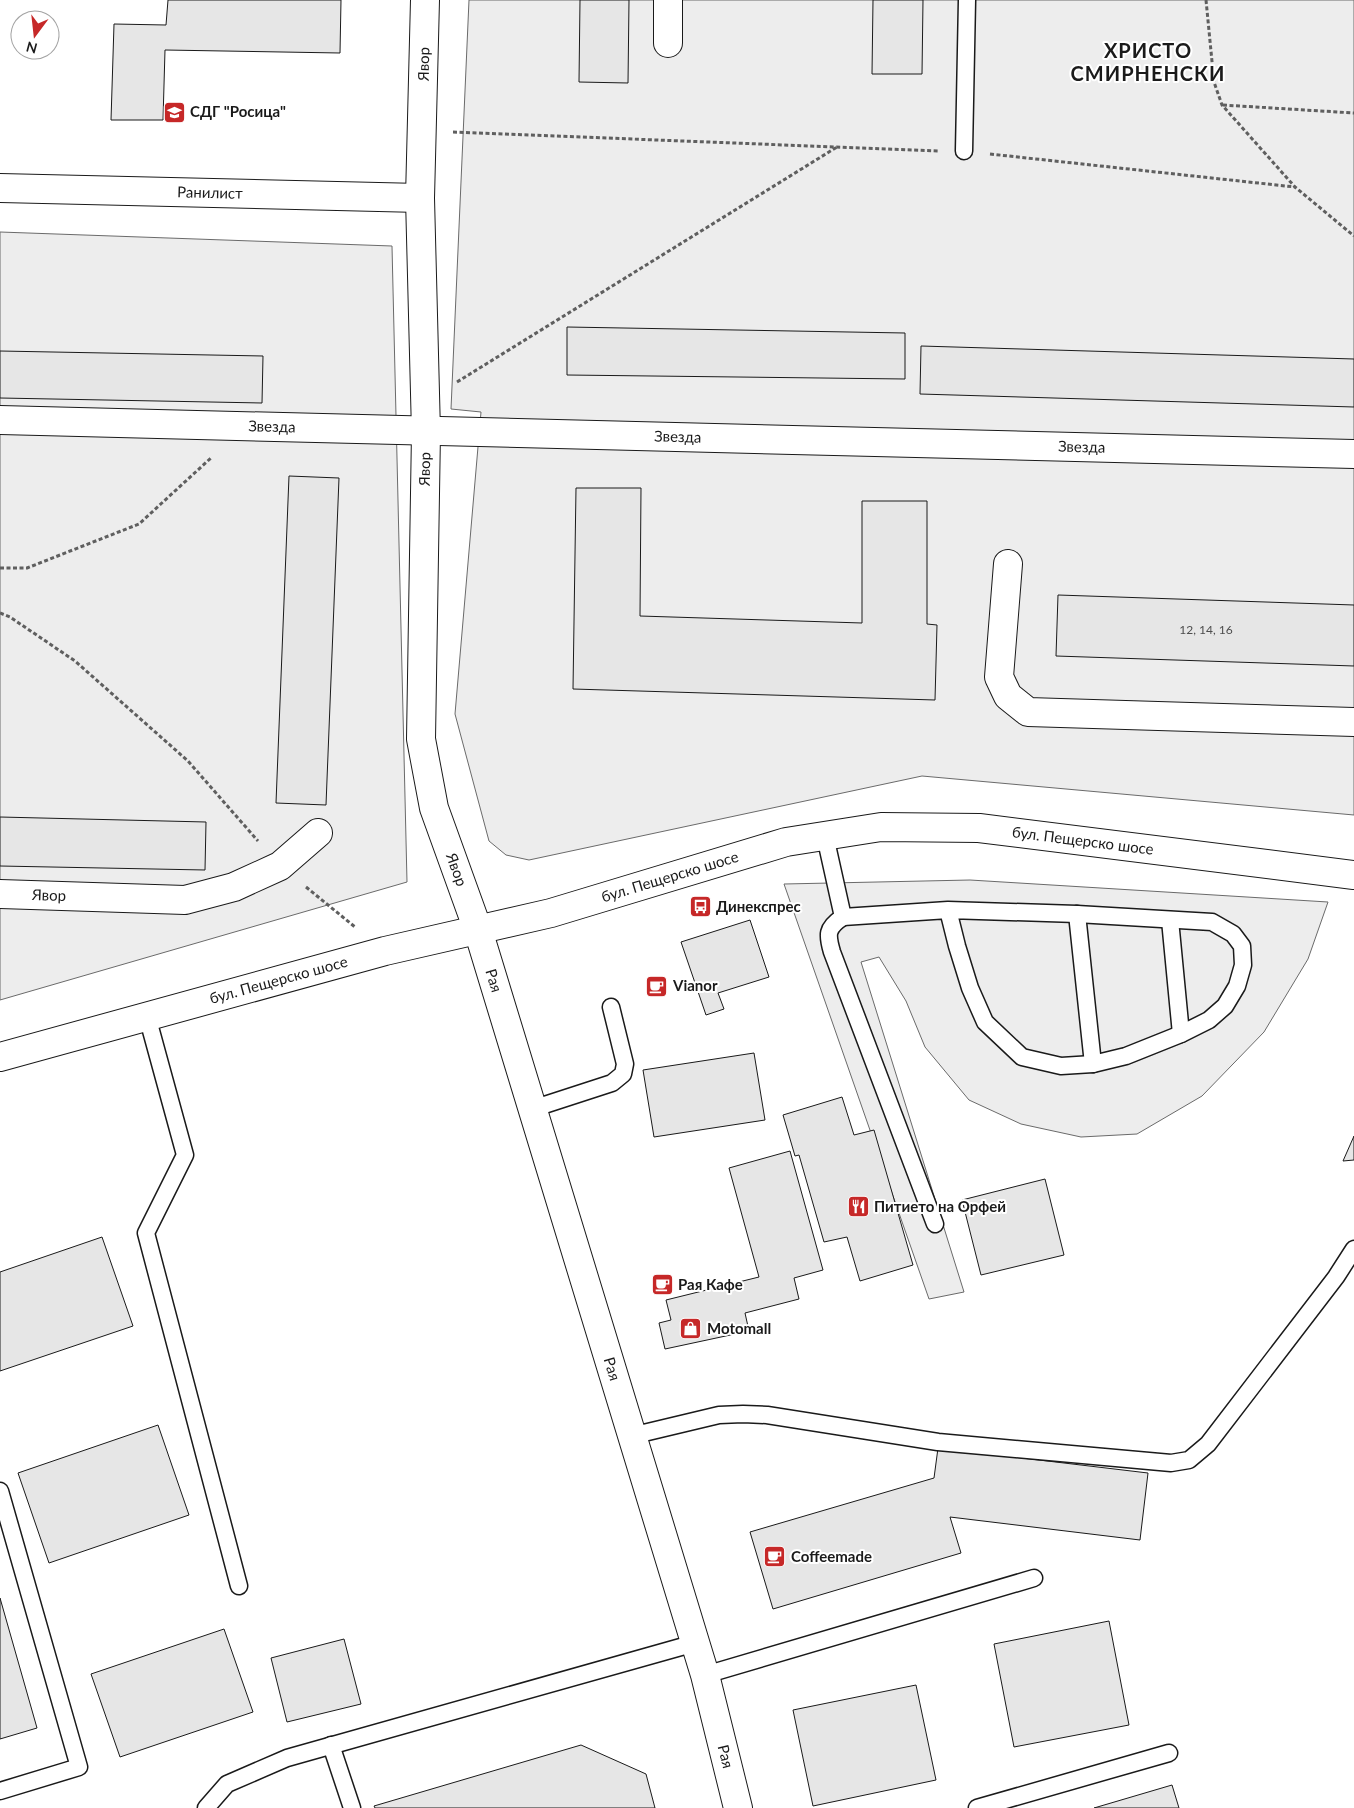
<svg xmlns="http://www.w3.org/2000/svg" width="1354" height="1808" font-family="Lato,sans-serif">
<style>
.built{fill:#ededed;stroke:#6a6a6a}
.building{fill:#e6e6e6;stroke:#1a1a1a}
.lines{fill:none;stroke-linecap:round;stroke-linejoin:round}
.service-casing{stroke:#1a1a1a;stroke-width:19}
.minor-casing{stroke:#1a1a1a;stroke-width:30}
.secondary-casing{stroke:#1a1a1a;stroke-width:30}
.path{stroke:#5f5f5f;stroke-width:3;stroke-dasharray:4 2.5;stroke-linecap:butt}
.service{stroke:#fff;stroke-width:16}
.minor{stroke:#fff;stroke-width:28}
.secondary{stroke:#fff;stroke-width:28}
.labels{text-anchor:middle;stroke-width:4;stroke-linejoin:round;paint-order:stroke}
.number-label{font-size:12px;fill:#4d4d4d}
.street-label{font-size:15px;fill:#1a1a1a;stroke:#fff}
.poi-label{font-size:15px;font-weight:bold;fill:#1a1a1a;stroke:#fff;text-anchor:start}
.district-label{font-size:20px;font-weight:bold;letter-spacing:1px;fill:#1a1a1a;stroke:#fff}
</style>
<rect width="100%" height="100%" fill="#fff"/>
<g class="built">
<path d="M469,0H1354V815L922,776L529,860L506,855L489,841L455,714L481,412L451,409Z"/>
<path d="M0,232L392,246L407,882L0,1000Z"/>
<path d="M970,880L1328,902L1308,959L1264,1032L1202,1096L1137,1134L1081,1137L1021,1124L969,1100L925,1047L906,1001L879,957L861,962L964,1292L929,1299L784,884Z"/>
</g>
<g class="building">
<path d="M168,0H341L340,53L165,50L163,120H111L114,24L166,25Z"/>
<path d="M580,0H629L628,83L579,82Z"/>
<path d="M873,0H923L922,74H872Z"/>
<path d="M567,327L905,333V379L567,375Z"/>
<path d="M921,346L1354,359V407L920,394Z"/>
<path d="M0,351L263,356L262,403L0,398Z"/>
<path d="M289,476L339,478L326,805L276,803Z"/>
<path d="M576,488H641L640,616L862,623V501H927V624L937,625L935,700L573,689Z"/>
<path d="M1058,595L1354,605V666L1056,656Z"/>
<path d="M0,817L206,822L205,870L0,866Z"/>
<path d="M750,920L769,977L718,993L724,1009L706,1015L681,942Z"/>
<path d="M754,1053L765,1120L654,1137L643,1070Z"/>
<path d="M842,1097L854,1135L874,1130L913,1265L860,1281L847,1237L824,1242L799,1155L795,1156L783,1115Z"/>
<path d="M1354,1136V1160L1343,1161Z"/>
<path d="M790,1151L823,1270L794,1278L799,1299L745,1313L749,1331L665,1349L659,1323L671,1320L666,1300L759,1277L729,1168Z"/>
<path d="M1045,1179L1064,1255L981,1275L962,1200Z"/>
<path d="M102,1237L133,1326L0,1371V1272Z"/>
<path d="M158,1425L189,1515L49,1563L18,1473Z"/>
<path d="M938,1448L1148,1473L1140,1540L950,1517L961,1553L773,1609L750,1532L934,1478Z"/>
<path d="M0,1598L37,1728L0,1739Z"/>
<path d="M1109,1621L1129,1725L1014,1747L994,1644Z"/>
<path d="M224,1629L253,1712L120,1757L91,1674Z"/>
<path d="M344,1639L361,1704L287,1722L271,1658Z"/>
<path d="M916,1685L936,1780L813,1806L793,1710Z"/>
<path d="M581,1745L646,1774L655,1808H375L374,1806Z"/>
<path d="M1172,1785L1179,1808H1094Z"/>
</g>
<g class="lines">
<defs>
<g id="service">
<path d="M964,151L967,0"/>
<path d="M825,836L843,917C826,928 827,935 832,952L935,1224"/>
<path d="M1077,914L1093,1064"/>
<path d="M843,917L948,910L957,946L970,988L985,1022L1022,1057L1061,1066L1093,1064L1126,1056L1181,1034L1209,1020L1225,1006L1237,986L1243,965L1242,946L1233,934L1212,922L1077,914L948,910"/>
<path d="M1170,920L1181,1034"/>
<path d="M147,1016L185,1155L146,1233L239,1586"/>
<path d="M532,1109L612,1083L623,1074L625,1064L611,1007"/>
<path d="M631,1436L719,1415L743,1414L767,1415L938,1442L1171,1463L1189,1460L1208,1444L1336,1277L1354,1249"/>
<path d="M0,1491L79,1767L0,1791"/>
<path d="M705,1675L1034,1578"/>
<path d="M331,1745L352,1808"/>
<path d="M206,1808L227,1784L287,1758L695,1643"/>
<path d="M977,1808L1169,1753"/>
</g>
<g id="minor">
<path id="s1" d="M425,0L420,198L426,432L421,739L434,808L478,930L705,1675L738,1808"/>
<path d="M668,0V43"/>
<path id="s2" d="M0,188L420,198"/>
<path id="s3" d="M0,420L1354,454"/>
<path d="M1008,564L999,677L1008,696L1028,712L1354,722"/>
<path id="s4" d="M0,894L185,900L234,887L280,866L318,833"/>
</g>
<g id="secondary">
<path id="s5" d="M0,1057L385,951L551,913L786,842L881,827L979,828L1354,875"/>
</g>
</defs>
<use href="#service" class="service-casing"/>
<use href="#minor" class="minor-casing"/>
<use href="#secondary" class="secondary-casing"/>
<g class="path">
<path d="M1206,0L1214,82L1222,105L1295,187L1354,236"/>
<path d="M1223,105L1354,113"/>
<path d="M453,132L938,151"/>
<path d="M990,154L1295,187"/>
<path d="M457,382L837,147"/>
<path d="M0,568H27L139,524L212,457"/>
<path d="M0,613L10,617L75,661L188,761L258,841"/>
<path d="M306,887L355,927"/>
</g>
<use href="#service" class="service"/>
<use href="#minor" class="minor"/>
<use href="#secondary" class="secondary"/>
</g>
<defs>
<symbol id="school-square" viewBox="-11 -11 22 22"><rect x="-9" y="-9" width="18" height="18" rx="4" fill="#c62828" stroke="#fff"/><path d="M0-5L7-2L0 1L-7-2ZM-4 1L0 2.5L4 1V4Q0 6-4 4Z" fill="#fff"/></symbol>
<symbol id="bus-square" viewBox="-11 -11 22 22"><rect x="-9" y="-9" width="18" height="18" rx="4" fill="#c62828" stroke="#fff"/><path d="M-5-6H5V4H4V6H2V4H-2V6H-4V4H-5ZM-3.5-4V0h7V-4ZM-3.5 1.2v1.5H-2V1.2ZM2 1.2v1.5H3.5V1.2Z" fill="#fff"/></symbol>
<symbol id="cafe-square" viewBox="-11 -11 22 22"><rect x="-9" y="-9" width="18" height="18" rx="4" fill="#c62828" stroke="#fff"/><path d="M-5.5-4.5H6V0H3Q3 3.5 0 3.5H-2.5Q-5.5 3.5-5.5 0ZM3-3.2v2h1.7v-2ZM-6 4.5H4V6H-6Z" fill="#fff"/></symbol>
<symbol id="restaurant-square" viewBox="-11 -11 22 22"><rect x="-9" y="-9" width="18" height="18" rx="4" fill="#c62828" stroke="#fff"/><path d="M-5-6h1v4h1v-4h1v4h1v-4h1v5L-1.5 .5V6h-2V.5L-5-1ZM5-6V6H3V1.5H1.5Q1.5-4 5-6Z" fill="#fff"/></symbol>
<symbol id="shop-square" viewBox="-11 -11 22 22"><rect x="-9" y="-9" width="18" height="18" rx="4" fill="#c62828" stroke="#fff"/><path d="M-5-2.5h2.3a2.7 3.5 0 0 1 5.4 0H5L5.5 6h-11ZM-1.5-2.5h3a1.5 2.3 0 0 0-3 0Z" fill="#fff"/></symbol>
</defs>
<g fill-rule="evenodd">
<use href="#school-square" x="162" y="100" width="25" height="25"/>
<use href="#bus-square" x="688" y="894" width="25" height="25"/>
<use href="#cafe-square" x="644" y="974" width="25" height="25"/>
<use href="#restaurant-square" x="846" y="1194" width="25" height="25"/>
<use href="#cafe-square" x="650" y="1272" width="25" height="25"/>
<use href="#shop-square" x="678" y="1316" width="25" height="25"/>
<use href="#cafe-square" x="762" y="1544" width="25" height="25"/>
</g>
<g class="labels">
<g class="number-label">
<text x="1206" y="634">12, 14, 16</text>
</g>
<g class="street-label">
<text transform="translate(424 64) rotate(-89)" y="5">Явор</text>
<text dy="5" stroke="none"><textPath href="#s2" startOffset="210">Ранилист</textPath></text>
<text dy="5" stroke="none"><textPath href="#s3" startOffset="272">Звезда</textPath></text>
<text dy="5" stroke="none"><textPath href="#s3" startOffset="678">Звезда</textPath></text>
<text dy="5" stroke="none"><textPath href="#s3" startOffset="1082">Звезда</textPath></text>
<text transform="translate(425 469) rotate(-89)" y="5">Явор</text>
<text dy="5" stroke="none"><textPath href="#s5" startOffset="1114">бул. Пещерско шосе</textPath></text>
<text dy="5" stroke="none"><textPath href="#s1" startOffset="875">Явор</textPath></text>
<text dy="5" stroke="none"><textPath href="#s5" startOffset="694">бул. Пещерско шосе</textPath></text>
<text dy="5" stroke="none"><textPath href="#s4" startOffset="49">Явор</textPath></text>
<text dy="5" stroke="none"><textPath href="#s5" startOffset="289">бул. Пещерско шосе</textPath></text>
<text dy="5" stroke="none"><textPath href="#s1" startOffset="992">Рая</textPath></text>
<text dy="5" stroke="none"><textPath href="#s1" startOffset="1398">Рая</textPath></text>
<text dy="5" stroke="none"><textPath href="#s1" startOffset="1802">Рая</textPath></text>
</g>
<g class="poi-label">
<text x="190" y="117">СДГ "Росица"</text>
<text x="716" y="912">Динекспрес</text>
<text x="673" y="991">Vianor</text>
<text x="874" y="1212">Питието на Орфей</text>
<text x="678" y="1290">Рая Кафе</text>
<text x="707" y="1334">Motomall</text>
<text x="791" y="1562">Coffeemade</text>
</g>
<g class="district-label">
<text x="1148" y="58">ХРИСТО<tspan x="1148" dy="23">СМИРНЕНСКИ</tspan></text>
</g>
</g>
<g transform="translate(35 35) rotate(195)"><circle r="24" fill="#ffffff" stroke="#a3a3a3"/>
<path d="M0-4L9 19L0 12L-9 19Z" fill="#c62828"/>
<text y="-8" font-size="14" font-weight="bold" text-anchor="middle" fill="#1a1a1a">N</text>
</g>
</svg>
